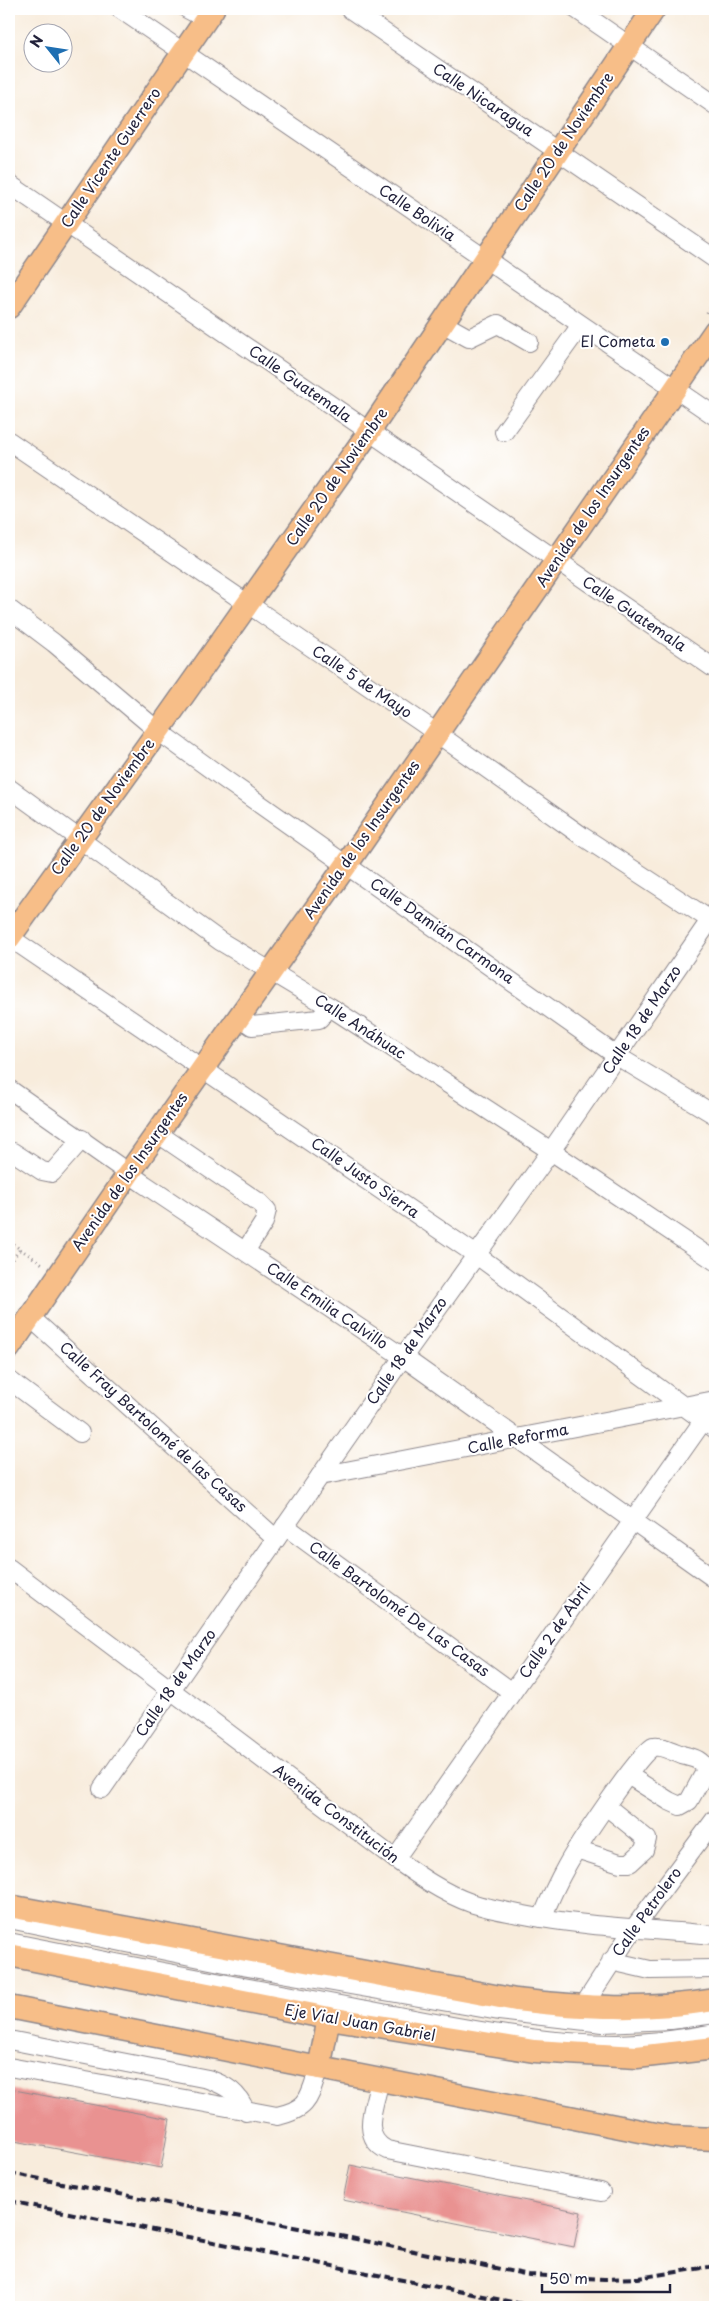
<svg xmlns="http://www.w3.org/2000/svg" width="724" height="2316" font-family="'Playpen Sans',sans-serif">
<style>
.building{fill:#e99291}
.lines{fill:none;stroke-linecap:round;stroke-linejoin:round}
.minor-casing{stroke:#8d878c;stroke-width:20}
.major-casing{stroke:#8d878c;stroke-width:25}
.path{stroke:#8d878c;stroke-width:3;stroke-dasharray:1 4;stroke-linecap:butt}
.minor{stroke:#fff;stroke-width:18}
.major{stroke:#f7be88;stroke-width:22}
.rail{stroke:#22223b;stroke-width:4;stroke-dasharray:8 4;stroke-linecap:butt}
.poi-dot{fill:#1f6fb2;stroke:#fff;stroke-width:2}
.labels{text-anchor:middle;stroke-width:4;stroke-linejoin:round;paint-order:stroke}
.street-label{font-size:15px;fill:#22223b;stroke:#fff}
.poi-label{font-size:15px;fill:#22223b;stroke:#fff;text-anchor:end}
</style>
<rect width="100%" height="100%" fill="#fff"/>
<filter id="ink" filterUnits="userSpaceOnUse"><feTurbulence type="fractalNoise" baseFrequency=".02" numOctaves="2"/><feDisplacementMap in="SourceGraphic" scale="10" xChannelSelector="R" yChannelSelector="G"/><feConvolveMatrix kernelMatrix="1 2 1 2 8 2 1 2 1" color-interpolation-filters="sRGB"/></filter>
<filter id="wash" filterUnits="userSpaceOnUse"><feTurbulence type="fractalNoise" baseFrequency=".0096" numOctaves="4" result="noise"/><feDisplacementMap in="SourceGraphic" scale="20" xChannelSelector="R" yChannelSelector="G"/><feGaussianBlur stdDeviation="1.12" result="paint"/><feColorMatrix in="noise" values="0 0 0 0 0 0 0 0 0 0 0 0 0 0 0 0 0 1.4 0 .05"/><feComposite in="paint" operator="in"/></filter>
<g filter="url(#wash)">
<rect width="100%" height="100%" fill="#f8ecdc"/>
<g id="blocks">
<g class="building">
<path d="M9,2089L170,2119L161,2168L9,2140Z"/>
<path d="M350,2165L581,2212L574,2247L343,2200Z"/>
</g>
</g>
</g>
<g filter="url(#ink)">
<use href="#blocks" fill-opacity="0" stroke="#8d878c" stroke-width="1"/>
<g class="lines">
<defs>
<g id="minor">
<path d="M120,9L715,416"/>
<path d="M187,9L206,19"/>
<path d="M350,9L715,259"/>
<path d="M576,9L715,105"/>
<path d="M9,184L715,669"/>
<path d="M442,323L469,338L498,324L529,342"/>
<path d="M504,432L581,325"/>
<path d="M9,441L421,722L582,836L715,923"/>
<path d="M9,609L54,643L158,731L223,778L617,1056L715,1115"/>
<path d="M9,788L220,941L330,1007L551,1151L715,1261"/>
<path d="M9,937L475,1254L715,1429"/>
<path d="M238,1016L252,1026L319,1019L330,1007"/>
<path d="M9,1089L144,1184L403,1357L715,1579"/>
<path d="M157,1133L260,1203L267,1210L264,1222L246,1250"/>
<path d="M13,1152L42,1171L52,1173L82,1139"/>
<path d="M30,1317L276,1539"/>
<path d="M9,1380L80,1433"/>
<path d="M320,1476L715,1400"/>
<path d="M285,1526L512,1692"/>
<path d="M9,1568L395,1859C419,1876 443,1893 471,1903C486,1908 503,1911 519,1914C583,1927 650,1929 715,1935"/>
<path d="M102,1789L403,1357L551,1151L715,913"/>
<path d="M576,1849L620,1863H630L644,1850L647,1839L606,1806"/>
<path d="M395,1859L715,1404"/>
<path d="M542,1918C549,1901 557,1883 566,1867C575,1850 641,1750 653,1747C661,1745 674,1752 682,1755C693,1758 702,1759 706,1770L689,1801L680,1806L669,1801L628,1775"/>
<path d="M9,1919L225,1963L499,2011L603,2023L671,2020L715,2014"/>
<path d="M9,1942C123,1965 237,1986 351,2007C437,2023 531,2044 617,2044C650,2043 683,2039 715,2033"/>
<path d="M611,1961L650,1970L713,1969"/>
<path d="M582,2008L634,1928L715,1819"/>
<path d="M9,2040L208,2079C227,2086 238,2092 246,2112"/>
<path d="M9,2067L277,2116C310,2109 309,2097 319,2068"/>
<path d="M380,2080C375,2104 359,2137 387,2150L601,2192"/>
</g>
<g id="major">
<path d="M9,307L213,9"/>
<path d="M9,938L158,731L369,432L654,9"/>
<path d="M9,1348L129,1173L347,864L715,331"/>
<path d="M9,1906L516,2000C585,2008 647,2011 715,2000"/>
<path d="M9,1955L329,2018L534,2051L637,2057L715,2048"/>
<path d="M9,2007L671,2137L715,2139"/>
<path d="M319,2068L329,2018"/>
</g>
</defs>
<use href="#minor" class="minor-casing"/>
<use href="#major" class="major-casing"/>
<g class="path">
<path d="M707,313L715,301"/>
<path d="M9,1241L20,1249L9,1264"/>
<path d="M20,1249L44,1265"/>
</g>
<use href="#minor" class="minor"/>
<use href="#major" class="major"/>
<g class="rail">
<path d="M9,2173L351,2238L529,2275L604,2279L638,2278L715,2266"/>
<path d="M9,2201L537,2307"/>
</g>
</g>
</g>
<circle class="poi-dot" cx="665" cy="342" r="5"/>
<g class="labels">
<g class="street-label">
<text transform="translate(483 100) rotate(34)" y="5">Calle Nicaragua</text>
<text transform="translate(564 142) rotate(-56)" y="5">Calle 20 de Noviembre</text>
<text transform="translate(111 158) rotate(-56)" y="5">Calle Vicente Guerrero</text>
<text transform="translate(417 213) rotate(34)" y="5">Calle Bolivia</text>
<text transform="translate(300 384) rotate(35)" y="5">Calle Guatemala</text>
<text transform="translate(337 477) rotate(-55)" y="5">Calle 20 de Noviembre</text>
<text transform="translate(593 507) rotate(-56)" y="5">Avenida de los Insurgentes</text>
<text transform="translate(634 614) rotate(34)" y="5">Calle Guatemala</text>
<text transform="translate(362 682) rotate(34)" y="5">Calle 5 de Mayo</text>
<text transform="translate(103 807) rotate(-54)" y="5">Calle 20 de Noviembre</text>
<text transform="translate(362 840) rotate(-55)" y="5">Avenida de los Insurgentes</text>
<text transform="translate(442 931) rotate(35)" y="5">Calle Damián Carmona</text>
<text transform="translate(642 1020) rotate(-56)" y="5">Calle 18 de Marzo</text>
<text transform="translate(360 1027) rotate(33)" y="5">Calle Anáhuac</text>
<text transform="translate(130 1172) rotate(-55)" y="5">Avenida de los Insurgentes</text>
<text transform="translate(365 1178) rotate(35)" y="5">Calle Justo Sierra</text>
<text transform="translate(327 1306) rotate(34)" y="5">Calle Emilia Calvillo</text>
<text transform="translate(407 1351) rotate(-55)" y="5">Calle 18 de Marzo</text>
<text transform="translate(153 1427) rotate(42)" y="5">Calle Fray Bartolomé de las Casas</text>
<text transform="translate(518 1439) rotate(-11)" y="5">Calle Reforma</text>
<text transform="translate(399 1609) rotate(36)" y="5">Calle Bartolomé De Las Casas</text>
<text transform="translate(555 1631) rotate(-55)" y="5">Calle 2 de Abril</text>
<text transform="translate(176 1683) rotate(-55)" y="5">Calle 18 de Marzo</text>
<text transform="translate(336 1814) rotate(37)" y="5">Avenida Constitución</text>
<text transform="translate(647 1912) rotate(-54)" y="5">Calle Petrolero</text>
<text transform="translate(360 2023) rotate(10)" y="5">Eje Vial Juan Gabriel</text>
</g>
<g class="poi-label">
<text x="655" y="347">El Cometa</text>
</g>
</g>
<rect width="724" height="2316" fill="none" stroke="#fff" stroke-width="30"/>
<g transform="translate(48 48) rotate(300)"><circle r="24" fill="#ffffff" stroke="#a7a7b1"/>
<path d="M0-4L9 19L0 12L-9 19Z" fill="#1f6fb2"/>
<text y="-8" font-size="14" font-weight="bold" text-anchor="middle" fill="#22223b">N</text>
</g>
<path d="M542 2284v8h128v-8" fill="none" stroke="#22223b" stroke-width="2.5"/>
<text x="549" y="2284" font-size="15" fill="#22223b" stroke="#ffffff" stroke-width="4" paint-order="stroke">50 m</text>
</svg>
